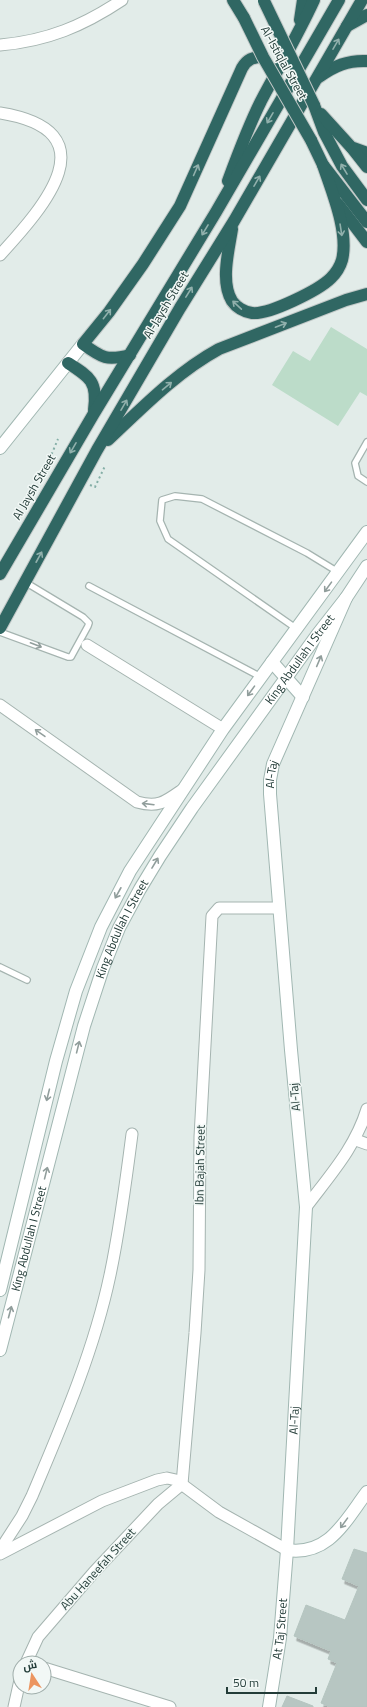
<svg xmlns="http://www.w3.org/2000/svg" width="367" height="1707" font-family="'Titillium Web',Cairo,sans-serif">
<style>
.green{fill:#bcdcc9}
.building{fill:#b7c6c2;stroke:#b5c5c0;filter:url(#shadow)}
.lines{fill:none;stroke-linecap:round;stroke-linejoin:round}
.lane-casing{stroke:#a5b4b0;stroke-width:8}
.street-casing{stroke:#a5b4b0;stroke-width:13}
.secondary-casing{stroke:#a1b7b2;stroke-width:14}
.highway-casing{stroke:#c1c8c7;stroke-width:14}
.path{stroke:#84aea6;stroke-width:2;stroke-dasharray:2 3;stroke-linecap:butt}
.lane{stroke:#fff;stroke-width:5.5}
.street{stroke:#fff;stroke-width:11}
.secondary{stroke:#fff;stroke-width:12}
.highway{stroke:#306763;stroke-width:12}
.highway-bridge-casing{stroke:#c1c8c7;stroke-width:14;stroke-linecap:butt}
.highway-bridge{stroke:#306763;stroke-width:12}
.oneway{stroke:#91b0ac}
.oneway2{stroke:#919e9c}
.labels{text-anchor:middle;stroke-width:3;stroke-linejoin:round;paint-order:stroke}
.street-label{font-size:12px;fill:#233c38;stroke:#f2f8f6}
</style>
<defs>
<filter id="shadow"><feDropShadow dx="2.5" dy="4.5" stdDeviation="0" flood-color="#0004"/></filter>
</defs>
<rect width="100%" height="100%" fill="#e2ece9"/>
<path class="green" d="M331,327L367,349V396L360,392L338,426L272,385L293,351L310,361Z"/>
<g class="building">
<path d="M354,1549L367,1553V1707H330L321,1703L337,1663L328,1659L331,1651L294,1636L306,1605L345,1620L359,1586L342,1579Z"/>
<path d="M287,1696L313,1706V1707H282Z"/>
</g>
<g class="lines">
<defs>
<g id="lane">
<path d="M367,442L355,463L358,476L367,482"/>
<path d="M89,586L261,677"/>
<path d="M297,629L168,539L160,521L162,500L175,496L202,499L307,553L338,572"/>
<path d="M0,632L68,657H71L88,626L89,623L83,617L25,582"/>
<path d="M0,967L27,980"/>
</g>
<g id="street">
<path d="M0,45C47,41 83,26 122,0"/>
<path d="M0,113C111,131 45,206 0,255"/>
<path d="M87,645L223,729"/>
<path d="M0,705L137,802C158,808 165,802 182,790"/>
<path d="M356,1140L367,1144"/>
<path d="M306,1207C330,1175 355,1148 367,1109"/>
<path d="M182,1484L195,1333L199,1270L200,1137L212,916L219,908H279"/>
<path d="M0,1550L22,1516L32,1496C62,1425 94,1351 110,1275C120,1228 126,1181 132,1134"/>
<path d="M0,1554L102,1501L157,1480L167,1478L176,1480L219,1512L287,1550"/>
<path d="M26,1663L38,1637L94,1572L158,1504L182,1484"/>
<path d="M44,1668L170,1707"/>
<path d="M14,1707L20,1680"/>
</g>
<g id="secondary">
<path d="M0,448L83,344"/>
<path d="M272,662L303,697"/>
<path d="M0,1290L56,1061L76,991L101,927L130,871L223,729L367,532"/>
<path id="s1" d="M0,1350L84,1026L103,968L119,928L140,889L160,856L192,808L317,635L346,598L367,566"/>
<path d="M287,1550C329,1556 345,1521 367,1492"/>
<path id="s2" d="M269,1707L280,1638L287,1550L306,1207L291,1050L270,794V780L273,764L346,598"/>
</g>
<g id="highway">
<path d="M233,0L244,18"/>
<path d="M300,20L303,0"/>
<path d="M347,26L367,15"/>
<path d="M319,77C334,66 348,60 367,61"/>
<path d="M314,105L324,132L342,166L367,200"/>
<path d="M321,114L351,147L367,153"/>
<path d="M311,140L323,165L367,222"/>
<path d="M352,148L367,167"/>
<path d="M228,181C238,154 248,127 261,101C279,67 298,35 314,0"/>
<path d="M338,204L367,242"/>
<path d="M232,229C229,249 220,282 232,301C236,307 244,312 252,313C269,315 319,290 331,278C336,273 340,267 342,260C349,232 332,192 323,165"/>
<path d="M130,355C107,361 102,358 83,344L109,312L143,264L180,206L242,68C247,59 253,57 263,57"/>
<path d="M68,363C90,377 98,382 94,410"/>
<path d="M108,440C143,407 177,372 219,349L346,300L367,294"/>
<path d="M0,574L93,415L216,212L339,0"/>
<path d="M0,628L97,450L180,308L234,221L362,0"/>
</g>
</defs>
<use href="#lane" class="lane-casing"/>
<use href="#street" class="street-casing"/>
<use href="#secondary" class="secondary-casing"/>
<use href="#highway" class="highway-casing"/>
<g class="path">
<path d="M47,472L45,470L58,439"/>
<path d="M90,485L95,487L105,466"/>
</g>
<use href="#lane" class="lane"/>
<use href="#street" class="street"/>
<use href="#secondary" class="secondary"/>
<use href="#highway" class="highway"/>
<defs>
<g id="highway-bridge">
<path d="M264,1L314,105"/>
<path d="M244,18L263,57L311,140"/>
</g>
</defs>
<use href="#highway-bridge" class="highway-bridge-casing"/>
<use href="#highway-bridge" class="highway-bridge"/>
</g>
<defs><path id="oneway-shaft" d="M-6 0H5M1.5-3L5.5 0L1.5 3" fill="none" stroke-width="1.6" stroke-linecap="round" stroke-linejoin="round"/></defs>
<g class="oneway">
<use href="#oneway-shaft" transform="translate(336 44) rotate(-60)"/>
<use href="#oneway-shaft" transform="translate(270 118) rotate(120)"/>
<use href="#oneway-shaft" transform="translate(344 169) rotate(-121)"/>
<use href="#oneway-shaft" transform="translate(196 170) rotate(-66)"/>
<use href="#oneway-shaft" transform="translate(257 181) rotate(-60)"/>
<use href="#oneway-shaft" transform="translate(205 230) rotate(121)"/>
<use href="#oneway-shaft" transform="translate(341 230) rotate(81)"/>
<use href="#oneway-shaft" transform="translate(189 292) rotate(-58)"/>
<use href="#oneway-shaft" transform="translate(237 305) rotate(-137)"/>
<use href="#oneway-shaft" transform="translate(107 314) rotate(-52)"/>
<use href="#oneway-shaft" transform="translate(281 325) rotate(-21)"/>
<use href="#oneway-shaft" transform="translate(167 386) rotate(-40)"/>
<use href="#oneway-shaft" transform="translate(124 405) rotate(-60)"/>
<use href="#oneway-shaft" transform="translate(73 448) rotate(120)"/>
<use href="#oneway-shaft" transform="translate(39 557) rotate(-61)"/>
</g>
<g class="oneway2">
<use href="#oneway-shaft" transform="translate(328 587) rotate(126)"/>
<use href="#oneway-shaft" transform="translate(36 645) rotate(21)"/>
<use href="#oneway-shaft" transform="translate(319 661) rotate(-67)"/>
<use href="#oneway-shaft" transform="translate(251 691) rotate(126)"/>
<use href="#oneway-shaft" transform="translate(40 733) rotate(-145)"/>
<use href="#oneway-shaft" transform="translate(148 804) rotate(-173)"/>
<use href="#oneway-shaft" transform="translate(155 863) rotate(-59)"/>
<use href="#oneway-shaft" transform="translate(118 893) rotate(119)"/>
<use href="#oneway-shaft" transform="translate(78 1047) rotate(-76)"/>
<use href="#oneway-shaft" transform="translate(48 1095) rotate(104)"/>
<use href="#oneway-shaft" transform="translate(46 1173) rotate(-76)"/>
<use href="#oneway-shaft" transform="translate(10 1312) rotate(-75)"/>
<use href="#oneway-shaft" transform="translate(344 1523) rotate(126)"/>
</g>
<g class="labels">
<g class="street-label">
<text transform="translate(284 63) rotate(61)" y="4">Al-Istiqlal Street</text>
<text transform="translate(166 305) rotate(-59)" y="4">Al-Jaysh Street</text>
<text transform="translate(34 487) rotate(-60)" y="4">Al Jaysh Street</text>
<text dy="4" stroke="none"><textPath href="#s1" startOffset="763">King Abdullah I Street</textPath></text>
<text dy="4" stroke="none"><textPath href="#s2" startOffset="936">Al-Taj</textPath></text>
<text dy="4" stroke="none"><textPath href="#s1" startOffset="439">King Abdullah I Street</textPath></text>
<text transform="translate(295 1097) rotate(-95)" y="4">Al-Taj</text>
<text transform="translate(200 1165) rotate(-89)" y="4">Ibn Bajah Street</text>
<text dy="4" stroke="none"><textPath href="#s1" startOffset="115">King Abdullah I Street</textPath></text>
<text dy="4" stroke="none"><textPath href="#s2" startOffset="288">Al-Taj</textPath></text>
<text transform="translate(98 1569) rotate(-48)" y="4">Abu Haneefah Street</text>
<text dy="4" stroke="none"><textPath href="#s2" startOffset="79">At Taj Street</textPath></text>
</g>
</g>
<g transform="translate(32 1675) rotate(348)"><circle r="19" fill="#f2f8f6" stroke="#9fadaa"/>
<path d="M0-3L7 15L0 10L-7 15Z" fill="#ec9560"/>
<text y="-6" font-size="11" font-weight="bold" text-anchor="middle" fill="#233c38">ش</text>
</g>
<path d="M227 1687v6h89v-6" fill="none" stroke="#233c38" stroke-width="2"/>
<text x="233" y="1687" font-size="12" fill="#233c38" stroke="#f2f8f6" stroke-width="3" paint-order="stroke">50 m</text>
</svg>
